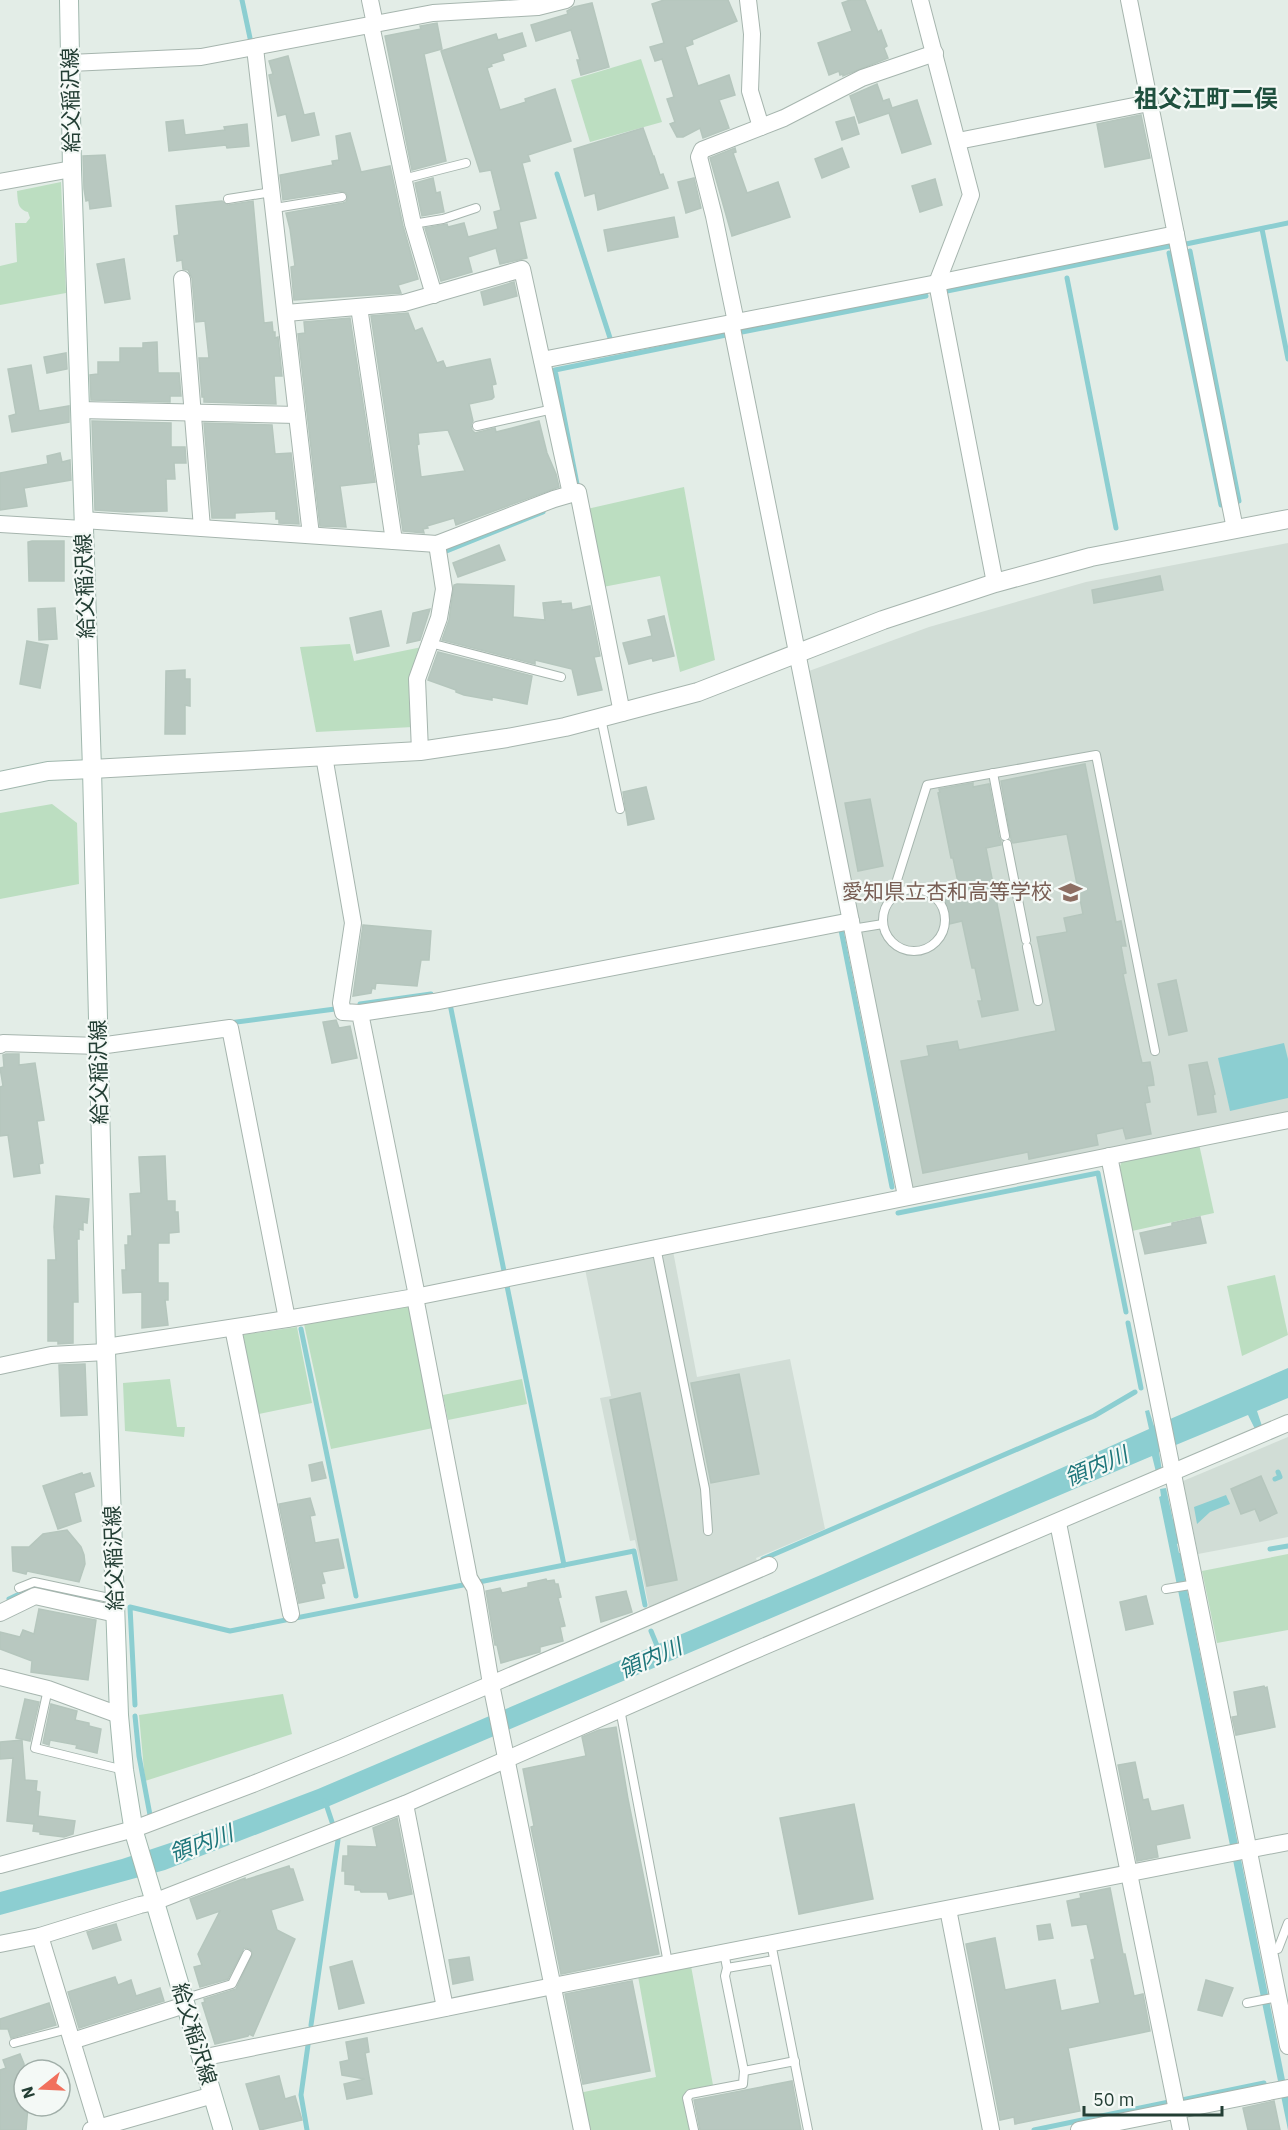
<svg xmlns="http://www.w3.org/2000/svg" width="1288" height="2130" font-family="'IBM Plex Sans','Noto Sans JP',sans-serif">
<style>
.built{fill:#d1ddd6}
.green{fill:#bcdec1}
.water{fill:#8cced1}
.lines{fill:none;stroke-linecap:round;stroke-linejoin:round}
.stream{stroke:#8cced1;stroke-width:5}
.building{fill:#b8c8c0;stroke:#b5c6bd;stroke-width:1.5;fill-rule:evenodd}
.service-casing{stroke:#a6b5ae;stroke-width:10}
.minor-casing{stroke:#a6b5ae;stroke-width:18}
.tertiary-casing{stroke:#a6b5ae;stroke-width:20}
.secondary-casing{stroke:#a1b8ae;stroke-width:20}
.service{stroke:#fff;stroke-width:8}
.minor{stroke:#fff;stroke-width:16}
.tertiary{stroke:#fff;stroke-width:18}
.secondary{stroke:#fff;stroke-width:18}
.labels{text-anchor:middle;stroke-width:4.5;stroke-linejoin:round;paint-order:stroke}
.street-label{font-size:21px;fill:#233e34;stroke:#f4f9f6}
.education-label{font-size:21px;fill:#785e54;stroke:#f4f9f6;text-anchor:end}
.water-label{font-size:22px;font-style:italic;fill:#1d757a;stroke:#f4f9f6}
.quarter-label{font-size:24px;font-weight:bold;fill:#1f503e;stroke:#f4f9f6}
</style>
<rect width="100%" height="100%" fill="#e3ede7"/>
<g class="built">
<path d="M1288,543V1114L913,1188L910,1185L809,671L929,627L1086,582Z"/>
<path d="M673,1251L697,1377L790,1359L825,1529L756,1558L757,1561L649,1607L635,1540L630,1541L600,1398L611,1396L585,1269Z"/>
<path d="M1288,1437V1537L1198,1554L1183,1481Z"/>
</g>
<g class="green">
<path d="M641,59L662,122L590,142L571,80Z"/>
<path d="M61,182L66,293L0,305V266L17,262L15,223H26L30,218L28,212C17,209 18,201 17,191Z"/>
<path d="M684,487L715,660L680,672L660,576L603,587L587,509Z"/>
<path d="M350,644L354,661L422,647L413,727L316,732L300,647Z"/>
<path d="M52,804L77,823L79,884L0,899V813Z"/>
<path d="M1199,1144L1214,1213L1132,1231L1118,1171L1122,1161Z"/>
<path d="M1275,1275L1288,1335L1242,1356L1227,1286Z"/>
<path d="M409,1304L433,1428L331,1449L304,1324Z"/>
<path d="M297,1327L312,1403L254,1415L241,1335Z"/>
<path d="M170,1379L177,1427H185L184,1437L125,1431L123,1383Z"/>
<path d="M522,1379L527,1404L448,1420L443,1395Z"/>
<path d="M1288,1554V1630L1217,1643L1202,1571Z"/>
<path d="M283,1694L292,1734L145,1781L139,1715Z"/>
<path d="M691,1966L713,2085L687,2090L683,2096L691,2130H586L579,2093L656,2077L638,1976Z"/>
</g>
<g class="water">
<path d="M1284,1043L1288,1059V1098L1230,1111L1218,1058Z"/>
<path d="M1288,1368V1398L1257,1411L1262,1426L1255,1429L1248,1415L1159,1452L1162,1471L1156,1472L1152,1456L327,1807L165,1870L0,1915V1892L122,1859L212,1829L318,1789L823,1574L1149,1429L1145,1411L1149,1410L1154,1426Z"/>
<path d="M1166,1488L1173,1520H1175L1176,1535H1178L1179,1543L1177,1544L1179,1553H1181L1183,1559H1181L1288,2095V2130L1159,1497L1161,1496L1160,1489Z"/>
<path d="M1226,1495L1230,1504L1210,1512L1197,1524L1194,1507Z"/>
</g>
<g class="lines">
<g class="stream">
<path d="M242,0L250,38"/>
<path d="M557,174L611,341"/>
<path d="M1262,229L1288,359"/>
<path d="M1186,244L1288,223"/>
<path d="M1190,251L1239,501"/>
<path d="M1169,253L1221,505"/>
<path d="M1067,278L1116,528"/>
<path d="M947,291L1170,246"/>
<path d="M742,332L926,296"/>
<path d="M577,484L555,370L726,335"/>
<path d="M444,552L543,512"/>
<path d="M841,930L892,1187"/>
<path d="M360,1004L431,994"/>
<path d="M450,1004L504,1271"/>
<path d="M229,1023L335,1009"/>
<path d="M898,1213L1098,1173L1126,1312"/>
<path d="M507,1286L564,1565"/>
<path d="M1128,1323L1141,1388"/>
<path d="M301,1329L356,1596"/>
<path d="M1275,1479L1280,1477L1278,1472"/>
<path d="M1270,1549L1288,1546"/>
<path d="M763,1559L1094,1416L1135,1392"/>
<path d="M479,1582L634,1551L645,1605"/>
<path d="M9,1599L34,1587L98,1600"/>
<path d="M651,1631L658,1648"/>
<path d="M135,1705L130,1607L230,1631L463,1585"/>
<path d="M135,1716L139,1756L150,1815"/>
<path d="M325,1801L332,1822"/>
<path d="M311,2025L338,1840"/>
<path d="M1182,2100L1264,2083"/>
<path d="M307,2130L301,2095L308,2045"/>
<path d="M1034,2130L1169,2102"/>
</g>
</g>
<g class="building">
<path d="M664,0H728L737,21L692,40L693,44L685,47L698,86L729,75L735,95L719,100L729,128L703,138L700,128L683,137H677L670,124L675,122L667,99L674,97L662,59L655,61L650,47L664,43L652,4Z"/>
<path d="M850,0H865L878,32L881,30L887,46L884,48L888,58L843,76V74L840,75L839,71L829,75L818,43L852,31L842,3Z"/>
<path d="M592,3L609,67L581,75L577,60H580L571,30L536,41L531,25L568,14L567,11L574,7Z"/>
<path d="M437,23L442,49L424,54L446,161L412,170L385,36L421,29L420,26Z"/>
<path d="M522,33L526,46L502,54L504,60L491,64L492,66L487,68L500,110L526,102L525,99L555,89L571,141L528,155L530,161L522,163L536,218L519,222L527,258L500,264L496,248L468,257L472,272L441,281L425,228L447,224L448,227L464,223L468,237L498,229L494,212L501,210L491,170L480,172L441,51L496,34L498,40Z"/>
<path d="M288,56L304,115L314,113L319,135L292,141L286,114L278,116L269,75L273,74L269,61Z"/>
<path d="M877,84L883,101L889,99L892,108L917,100L931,144L902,153L889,113L859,123L850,96Z"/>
<path d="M1141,115L1150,158L1105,167L1097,124Z"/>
<path d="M854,117L859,134L842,140L836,122Z"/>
<path d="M183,120L185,135L225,130L224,127L247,124L249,146L227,148L226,145L169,151L166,122Z"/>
<path d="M643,128L653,156H654L660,175L663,174L668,188L598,210L595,193L585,196L574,149Z"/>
<path d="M350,133L361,172L390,166L403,226L418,279L398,285L401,293L294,300L291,267L295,266L290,229L286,213L343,203L346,202L348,197L346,193L341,191L283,200L280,175L333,165L332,161L339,160L336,136Z"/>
<path d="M735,148L736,152L733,153L747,193L778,182L790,217L732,236L710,158Z"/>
<path d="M842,148L849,167L822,178L815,159Z"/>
<path d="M105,155L111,206L90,209L89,200L86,201L84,189L83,156Z"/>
<path d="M433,178L436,193L440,192L444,212L422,216L415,183Z"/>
<path d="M694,178L701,208L686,213L678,182Z"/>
<path d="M935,179L942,205L920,212L912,186Z"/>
<path d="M222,201L228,205L253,201L264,323L272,322L273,332H275V338L278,337L282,376H274L276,404L204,402V397H202L199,358H209L205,321L196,322L192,278L188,270L183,269L182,260L177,261L174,236L179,235L176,206Z"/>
<path d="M674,217L678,237L608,251L604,230Z"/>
<path d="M124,259L130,299L105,303L97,264Z"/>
<path d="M514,282L517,296L484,305L481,292Z"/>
<path d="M408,313L415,331L422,328L437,363L443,361L446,368L490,359L496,384L492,385L494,397L492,399L469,404L473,421L471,425L472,430L475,433L495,428L496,432L539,421L547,453L556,474L559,487L456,525L454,518L427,526L428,528L423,529L424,533L403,531L371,316ZM448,430L465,471L421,477L417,445L419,444L418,433Z"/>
<path d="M350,318L375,482L340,486L346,527L320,526L298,334L305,333L304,322Z"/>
<path d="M157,342L158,373H179L181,396H170V402L91,400L90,375L98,374V362H120V348H143V343Z"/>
<path d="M66,353L67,369L47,373L44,357Z"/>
<path d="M31,365L39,411L69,406V422L12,432L9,416L16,414L8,369Z"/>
<path d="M92,421L171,423V447H185L186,463H174L175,479H166L167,511L127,512L95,510Z"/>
<path d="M204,423L272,425L275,454L291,453L299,524L279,523V519H276V511L235,513V518H212Z"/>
<path d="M60,453L62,462L70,460L71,480L24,488L27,506L0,510V473L48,464L47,456Z"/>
<path d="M32,541H64V581H29L28,542Z"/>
<path d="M499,545L505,560L458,577L453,563Z"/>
<path d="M1160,576L1163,590L1094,603L1092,590Z"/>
<path d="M457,584L514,586L513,617L545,620L543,603L561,601V604L571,603L572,610L590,606L600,656L594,657L602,690L578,695L572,669L535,660V664L442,640L449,620L454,585Z"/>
<path d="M55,608L57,639L39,640L38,609Z"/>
<path d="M430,609L420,640L407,643L413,613Z"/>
<path d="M381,611L389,646L357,653L350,618Z"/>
<path d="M664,616L674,656L653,661L652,658L629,664L623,643L652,636L648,620Z"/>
<path d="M27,641L48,645L40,688L20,684Z"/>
<path d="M438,652L532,676L527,704L492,697V700L464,695L456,692V690L428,680Z"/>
<path d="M185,670V679H190V706L185,705V734H165L166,671Z"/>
<path d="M1085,764L1116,922L1121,921L1126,946H1121L1126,973L1123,974L1140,1055L1142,1063L1150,1062L1153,1077L1154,1085L1147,1086L1150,1102L1145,1103L1151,1134L1126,1139L1123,1128L1096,1134L1098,1145L1029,1159L1028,1152L923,1173L901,1061L929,1056L927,1046L957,1041L959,1050L1056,1031L1037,937L1067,932L1064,918L1083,914L1067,834L1013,843L1011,839L1001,781Z"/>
<path d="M973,783V787L989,784L999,837L1001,841V845L986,848L1018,1010L982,1017L978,1001H982L975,968H972L962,921L949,924L945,900L961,897L953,858H951L938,793L940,792L939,789Z"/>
<path d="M646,787L654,819L628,825L623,792Z"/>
<path d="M870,799L883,866L858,871L845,803Z"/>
<path d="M363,925L431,931L429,960H421L417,986L376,983L375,989L372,988L371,993L353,996Z"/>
<path d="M1176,980L1187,1031L1169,1035L1158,984Z"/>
<path d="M336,1020L339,1028L350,1026L357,1058L332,1063L323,1022Z"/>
<path d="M6,1054H19V1065L35,1063L44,1120L37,1121L43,1163L39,1164L40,1173L14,1177L8,1135L0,1136V1087L3,1086L0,1068L4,1067L3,1055Z"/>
<path d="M1207,1062L1215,1094L1213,1095L1216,1112L1198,1115L1189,1065Z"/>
<path d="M165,1156L167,1201H175V1212H178L179,1232L169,1233V1243H158V1283H168V1300H165L168,1325L142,1328V1292L123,1293L122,1270H126L125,1245H128V1236H132L130,1194L141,1193L139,1157Z"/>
<path d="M56,1196L89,1199L87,1223L83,1222V1230L79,1229V1239H77L78,1302H73V1343L58,1344V1341H48V1260H56L54,1227Z"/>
<path d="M1200,1217L1206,1243L1145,1254L1140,1233L1172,1226V1223Z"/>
<path d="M85,1364L87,1415L61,1416L59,1365Z"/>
<path d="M739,1374L759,1474L711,1483L691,1383Z"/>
<path d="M640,1393L677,1580L647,1586L610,1400Z"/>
<path d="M322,1462L326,1478L312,1481L309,1465Z"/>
<path d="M82,1473L83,1475L90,1473L94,1486L74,1493L81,1521L58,1529L43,1486Z"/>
<path d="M1261,1476L1277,1513L1260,1521L1255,1509L1241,1514L1231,1489Z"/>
<path d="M310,1498L315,1515L310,1516L315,1543L338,1539L344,1568L322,1572L325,1583L321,1584L324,1598L299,1603L279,1504Z"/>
<path d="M67,1530L81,1547L84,1555L85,1564L79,1582L27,1571L26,1574L13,1571L12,1547H29L43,1534Z"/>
<path d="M546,1579L547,1581L554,1580L555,1584H558L561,1597L558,1598L565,1626L560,1627L563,1641L540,1647V1652L501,1663L497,1645H495L486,1591L500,1588L502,1593L528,1587V1583Z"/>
<path d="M626,1591L632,1612L601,1622L596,1597Z"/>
<path d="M1146,1596L1153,1624L1126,1630L1120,1602Z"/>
<path d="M39,1609L96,1620L88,1680L31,1672L32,1661L0,1649V1632L20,1637L23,1630L34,1634Z"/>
<path d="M1264,1686L1265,1688L1267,1687L1275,1727L1236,1735L1232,1717L1238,1716L1234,1692Z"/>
<path d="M25,1699L39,1702L30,1741L16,1738Z"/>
<path d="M51,1704L77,1711L75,1720L89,1723V1726L101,1729L97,1753L76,1748L77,1745L50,1740L49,1745L43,1743Z"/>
<path d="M616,1727L628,1799L659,1954L561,1974L531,1827L534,1826L523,1769L586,1756L582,1737L599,1730Z"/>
<path d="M22,1740L25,1780L37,1781L36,1791L40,1792L38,1816L75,1821L73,1834L64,1837L40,1834V1832L33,1831L34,1824L7,1821L13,1758L0,1759V1742Z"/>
<path d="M1135,1762L1143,1800L1148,1799L1151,1811H1155L1183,1805L1190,1838L1156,1845L1158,1857L1137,1861L1118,1765Z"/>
<path d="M854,1804L873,1899L799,1914L780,1818Z"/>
<path d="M397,1818L412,1894L389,1899L387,1892H361L360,1890H355V1885L345,1884V1871H342L343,1856H348V1846L377,1847L373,1828Z"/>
<path d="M289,1866L290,1869H293L303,1900L271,1910L277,1930L295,1939L253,2036L249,2034L248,2036L215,2044L202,2003L205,2002L204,1999L236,1989L253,1953L250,1949L244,1948L228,1979L200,1987L194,1967L202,1965L198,1954L220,1911L197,1919L190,1899L245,1878V1880Z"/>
<path d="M1110,1888L1123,1954H1125L1134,1996L1143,1994L1150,2031L1068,2048L1080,2111L1015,2124L1014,2117L1000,2120L966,1944L995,1938L1005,1990L1055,1980L1061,2011L1100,2003L1091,1960L1095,1959L1087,1924L1072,1926L1067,1901L1081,1898L1080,1894Z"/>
<path d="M116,1924L121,1940L93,1949L87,1932Z"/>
<path d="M1050,1924L1053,1938L1039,1940L1037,1926Z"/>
<path d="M469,1957L473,1980L453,1984L449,1960Z"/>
<path d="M352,1961L364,2003L339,2009L330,1967Z"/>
<path d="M115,1977L118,1985L131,1980L136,1996L160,1988L164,2001L79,2028L68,1992Z"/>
<path d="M1206,1980L1233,1988L1222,2016L1198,2010Z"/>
<path d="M632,1981L650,2071L583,2084L565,1994Z"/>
<path d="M49,2003L56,2025L11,2038L8,2029H0V2019Z"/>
<path d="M367,2038L369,2052L365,2053L372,2094L347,2099L344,2084L365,2079L342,2075L340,2062L349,2060L346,2042Z"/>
<path d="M20,2054L24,2064V2106H28L26,2130H0V2070L6,2068L3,2060Z"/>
<path d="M279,2076L285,2099L295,2096L302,2120L260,2130L246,2084Z"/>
<path d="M792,2081L801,2130H700L694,2100Z"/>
<path d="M1274,2101L1280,2130H1248L1243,2108Z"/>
</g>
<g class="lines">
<defs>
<g id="service">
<path d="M403,179L466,163"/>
<path d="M228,199L272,192"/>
<path d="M275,208L342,197"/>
<path d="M413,224L443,219L476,208"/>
<path d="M477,426L553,409"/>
<path d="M430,643L561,677"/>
<path d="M601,718L620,809"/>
<path d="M993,773L1005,836"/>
<path d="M1007,844L1026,940"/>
<circle cx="914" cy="920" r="31"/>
<path d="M891,899L927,785L1096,755L1155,1051"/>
<path d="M852,929L883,924"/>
<path d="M1027,947L1038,1001"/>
<path d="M656,1247L705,1489L708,1531"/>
<path d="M19,1588L34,1582L114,1599"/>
<path d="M1166,1589L1196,1584"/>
<path d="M48,1689L35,1748L124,1770"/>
<path d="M620,1709L668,1963"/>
<path d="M771,1943L808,2130"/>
<path d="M1269,1950L1278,1949L1288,1923"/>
<path d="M727,1968L774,1960"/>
<path d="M183,1999L232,1984L247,1954"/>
<path d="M1247,2003L1278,1997"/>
<path d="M14,2043L68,2029"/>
<path d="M744,2071L795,2061"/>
<path d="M694,2130L687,2098L690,2094L743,2084L744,2071L725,1976L727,1968L724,1952"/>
</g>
<g id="minor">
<path d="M370,0L375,24"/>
<path d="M748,0L752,34L750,91L761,127"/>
<path d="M920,0L971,195L937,283L995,583"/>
<path d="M1129,0L1235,529"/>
<path d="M371,25L413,224L434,295"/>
<path d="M70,63L201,57L433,13L538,7L566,0"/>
<path d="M958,141L1149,103"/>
<path d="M0,182L72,169"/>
<path d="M182,279L202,528"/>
<path d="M359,307L394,541"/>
<path d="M286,313L404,303L522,269L571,494"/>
<path d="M736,322L714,216L699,157L702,150L784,118L862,78L935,53"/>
<path d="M731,323L906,1196"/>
<path d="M542,360L937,283L1176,234"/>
<path d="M80,410L297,415L255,48"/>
<path d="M297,415L311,535"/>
<path d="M83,520L437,544L554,499L578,492L622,713"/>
<path d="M0,524L83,529"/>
<path d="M420,751L417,679L439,618L444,589L437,544"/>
<path d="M324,756L353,923L341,1003L343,1012L360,1013L417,1296"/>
<path d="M360,1013L434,1002L851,921"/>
<path d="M0,1045L3,1043L99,1046L230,1028L287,1319"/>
<path d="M1109,1156L1288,2046"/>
<path d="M415,1297L469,1578L475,1588L491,1684L582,2130"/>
<path d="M233,1328L291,1614"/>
<path d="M106,1347L287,1319L415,1297L1288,1120"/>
<path d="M0,1366L51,1355L106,1352"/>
<path d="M1058,1523L1181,2130"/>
<path d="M0,1613L35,1596L116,1614"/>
<path d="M0,1677L48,1689L119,1715"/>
<path d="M405,1804L445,2008"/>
<path d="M0,1865L134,1829L253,1784L342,1748L769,1565"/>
<path d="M948,1909L991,2130"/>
<path d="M40,1936L99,2130"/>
<path d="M0,1944L40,1936L140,1905L154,1902L405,1804L744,1655L1288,1423"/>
<path d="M72,2041L185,2005"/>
<path d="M201,2058L553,1986L1288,1842"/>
<path d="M91,2130L213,2095"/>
<path d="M1079,2130L1288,2088"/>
</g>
<path id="tertiary" d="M92,769L420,751L507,738L565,727L698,692L883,620L995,583L1091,557L1288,519"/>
<g id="secondary">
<path d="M69,0L72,169L92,769L106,1352L119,1715L124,1770L134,1832L223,2130"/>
<path d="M0,781L48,771L92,769"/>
</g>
</defs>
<use href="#service" class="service-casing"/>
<use href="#minor" class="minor-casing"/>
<use href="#tertiary" class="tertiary-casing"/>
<use href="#secondary" class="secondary-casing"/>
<use href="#service" class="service"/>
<use href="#minor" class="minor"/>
<use href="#tertiary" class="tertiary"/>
<use href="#secondary" class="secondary"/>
</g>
<defs>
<symbol id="school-bare" viewBox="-9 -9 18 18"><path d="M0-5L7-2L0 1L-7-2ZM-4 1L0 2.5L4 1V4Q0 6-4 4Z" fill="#8d6e63" stroke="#f4f9f6" stroke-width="2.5" paint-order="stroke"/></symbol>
</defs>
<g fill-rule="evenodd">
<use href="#school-bare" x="1054" y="876" width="33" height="33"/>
</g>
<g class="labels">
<g class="street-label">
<text transform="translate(71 100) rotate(-91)" y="7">給父稲沢線</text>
<text transform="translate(85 586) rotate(-92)" y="7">給父稲沢線</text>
<text transform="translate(99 1072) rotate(-91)" y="7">給父稲沢線</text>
<text transform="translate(114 1558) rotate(-92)" y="7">給父稲沢線</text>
<text transform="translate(194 2034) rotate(73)" y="7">給父稲沢線</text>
</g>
<g class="education-label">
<text x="1052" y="899">愛知県立杏和高等学校</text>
</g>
<g class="water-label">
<text transform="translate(1096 1466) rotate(-23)" y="8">領内川</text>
<text transform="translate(650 1658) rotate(-23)" y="8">領内川</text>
<text transform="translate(201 1843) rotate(-20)" y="8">領内川</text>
</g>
<g class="quarter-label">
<text x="1206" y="107">祖父江町二俣</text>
</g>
</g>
<g transform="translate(42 2088) rotate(252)"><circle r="28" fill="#f4f9f6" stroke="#a0aea8" stroke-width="1.5"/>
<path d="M0-4.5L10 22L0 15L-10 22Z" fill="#f1705d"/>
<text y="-9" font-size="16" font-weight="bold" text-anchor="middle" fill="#233e34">N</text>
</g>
<path d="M1084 2106v9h138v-9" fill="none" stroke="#233e34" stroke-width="3"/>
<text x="1093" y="2106" font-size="18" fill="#233e34" stroke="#f4f9f6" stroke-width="4.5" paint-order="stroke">50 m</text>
</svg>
